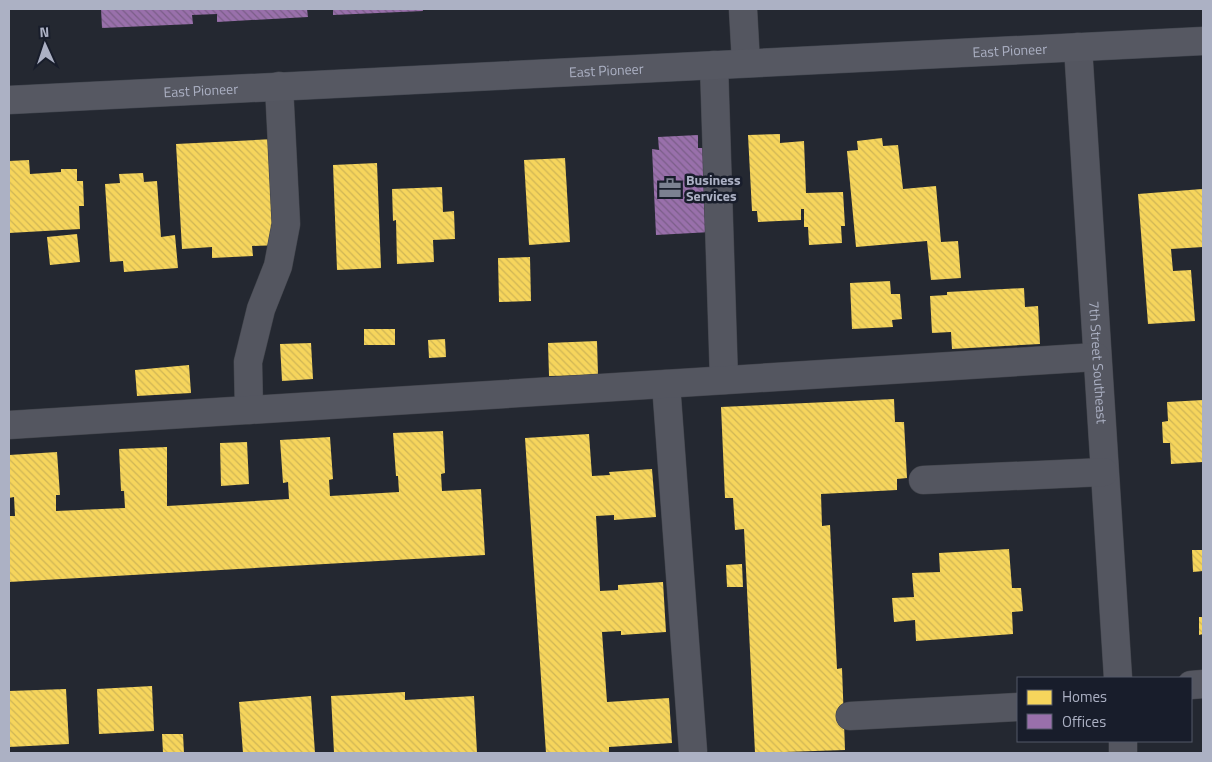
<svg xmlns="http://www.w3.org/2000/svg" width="1212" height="762" font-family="'Titillium Web',sans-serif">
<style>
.homes{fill:url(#homes-back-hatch)}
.offices{fill:url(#offices-back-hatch)}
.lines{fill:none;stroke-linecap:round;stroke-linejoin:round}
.minor-casing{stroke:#40434a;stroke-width:29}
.major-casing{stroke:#41454e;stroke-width:29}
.minor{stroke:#545660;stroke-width:28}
.major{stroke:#565862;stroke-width:28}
.labels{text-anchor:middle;stroke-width:5;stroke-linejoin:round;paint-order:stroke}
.street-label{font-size:14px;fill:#acb1c4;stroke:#181d2b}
.poi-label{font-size:14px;font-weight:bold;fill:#acb1c4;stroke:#181d2b;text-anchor:start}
</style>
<defs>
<pattern id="homes-back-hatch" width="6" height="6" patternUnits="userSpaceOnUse" patternTransform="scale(1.25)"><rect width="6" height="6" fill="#f6d55c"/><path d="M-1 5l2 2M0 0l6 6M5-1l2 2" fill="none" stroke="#cfb555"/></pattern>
<pattern id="offices-back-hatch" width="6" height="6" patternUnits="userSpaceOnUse" patternTransform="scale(1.25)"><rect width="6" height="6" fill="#9970ab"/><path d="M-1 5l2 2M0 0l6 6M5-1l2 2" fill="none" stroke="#7b5e89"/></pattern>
</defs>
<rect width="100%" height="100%" fill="#242831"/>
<g class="homes">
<path d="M780,134V143L804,141L806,193L843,192L845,226H841L842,243L809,245L808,227H804V209H801V220L758,222L757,211H752L748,135Z"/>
<path d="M882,138L883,146L898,145L903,189L936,186L941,242L958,241L961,278L931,280L927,241L856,247L847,151L858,150L857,141Z"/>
<path d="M274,139L279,245L252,246L253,256L212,258V247L182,249L176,144Z"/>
<path d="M565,158L570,242L529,245L524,160Z"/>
<path d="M29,160L30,174L61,172V169H77V181H83L84,206H79L80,229L9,233V161Z"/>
<path d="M377,163L381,268L337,270L333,165Z"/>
<path d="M143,173L144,182L157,181L161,237L175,235L178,268L124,272L123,261L110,262L105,184L120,183L119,174Z"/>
<path d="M442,187L443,212L454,211L455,239L433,240L434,262L397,264L396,220L393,221L392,189Z"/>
<path d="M1202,189L1203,247L1171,249L1173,271L1191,270L1195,321L1148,324L1138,194Z"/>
<path d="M77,234L80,262L50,265L47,237Z"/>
<path d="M530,257L531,301L499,302L498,258Z"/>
<path d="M890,281L891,294H900L902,319L892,320L893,327L852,329L850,283Z"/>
<path d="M1024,288L1025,307L1038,306L1040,344L952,349L951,332L932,333L930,296L947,295V292Z"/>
<rect x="364" y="329" width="31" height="16"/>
<path d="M445,339L446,357L429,358L428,340Z"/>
<path d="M597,341L598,375L549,376L548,343Z"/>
<path d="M311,343L313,379L282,381L280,344Z"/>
<path d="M189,365L191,393L137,396L135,370Z"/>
<path d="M894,399L895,422H904L907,478L897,479V490L821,494L822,526L830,525L837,669L842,668L845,750L755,753L744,529L735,530L733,498H725L721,407Z"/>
<path d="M1203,400V462L1171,464L1170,443H1163L1162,422L1168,421L1167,402Z"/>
<path d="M443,431L445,473L441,474L442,491L481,489L485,555L9,582V516H15L14,497L9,498V455L57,452L60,495H56V511L125,508L124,491H121L119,449L167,447V506L289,499L288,482L283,483L280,440L330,437L333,479L329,480L330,496L399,492L398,476H396L393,433Z"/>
<path d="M589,434L592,476L610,475L609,472L652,469L656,517L614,520V515L596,516L600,591L618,590V585L663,582L666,632L621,635V631L602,632L607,702L669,698L672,743L609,747V753H546L525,438Z"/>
<path d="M247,442L249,484L221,486L220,443Z"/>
<path d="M1009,549L1012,588H1021L1023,611L1012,612L1013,634L916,641L915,620L894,622L892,598L914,597L912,573L940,572L939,553Z"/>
<path d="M1192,550H1203V571L1193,572Z"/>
<path d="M742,564L743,587H727L726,565Z"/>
<path d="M1199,617H1203V634L1199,635Z"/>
<path d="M152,686L154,731L99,734L97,689Z"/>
<path d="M66,689L69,744L9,747V691Z"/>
<path d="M405,692V700L474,696L477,753H334L331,696Z"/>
<path d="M311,696L315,753H243L239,702Z"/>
<path d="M162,734H183L184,753H163Z"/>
</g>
<g class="offices">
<path d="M101,9H307L308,17L217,22V14L192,15L193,24L102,28Z"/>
<path d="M333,9H423V11L333,15Z"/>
<path d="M698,135V148H707L711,232L656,235L652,149L659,150L658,137Z"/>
</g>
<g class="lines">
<defs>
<g id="minor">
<path d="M743,9L746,63"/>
<path id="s1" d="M1078,47L1118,678"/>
<path d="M714,65L724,380"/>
<path d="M666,384L693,751"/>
<path d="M249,410L248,362L261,309L278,266L286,224L279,86"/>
<path d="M9,425L1096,357"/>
<path d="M923,480L1104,472"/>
<path d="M1191,685L1203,684"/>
<path d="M850,716L1018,707"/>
<path d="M1123,741V753"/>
</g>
<g id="major">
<path id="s2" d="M9,100L1203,41"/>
</g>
</defs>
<use href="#minor" class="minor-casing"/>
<use href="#major" class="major-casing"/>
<use href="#minor" class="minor"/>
<use href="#major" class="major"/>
</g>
<defs>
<symbol id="office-bare" viewBox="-9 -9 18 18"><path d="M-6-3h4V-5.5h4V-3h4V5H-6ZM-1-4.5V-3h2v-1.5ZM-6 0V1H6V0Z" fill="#7c8191" stroke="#181d2b" stroke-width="2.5" paint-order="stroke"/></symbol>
</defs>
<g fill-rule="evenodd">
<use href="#office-bare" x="654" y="172" width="32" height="32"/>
</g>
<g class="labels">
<g class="street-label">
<text dy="5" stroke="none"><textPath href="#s2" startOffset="1002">East Pioneer</textPath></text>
<text dy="5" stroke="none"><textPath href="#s2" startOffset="598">East Pioneer</textPath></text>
<text dy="5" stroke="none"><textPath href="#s2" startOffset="192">East Pioneer</textPath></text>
<text dy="5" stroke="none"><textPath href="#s1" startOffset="316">7th Street Southeast</textPath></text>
</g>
<g class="poi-label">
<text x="686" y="185">Business<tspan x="686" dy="16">Services</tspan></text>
</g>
</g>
<rect width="1212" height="762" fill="none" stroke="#acb1c4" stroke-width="20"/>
<rect x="1017" y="677" width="175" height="65" fill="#181d2b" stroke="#535868"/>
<rect x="1027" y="690" width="25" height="15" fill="#f6d55c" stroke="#535868"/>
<text x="1062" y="702" font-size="15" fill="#acb1c4">Homes</text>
<rect x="1027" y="714" width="25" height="15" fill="#9970ab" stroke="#535868"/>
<text x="1062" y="727" font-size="15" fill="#acb1c4">Offices</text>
<g transform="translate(45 45) rotate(357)" stroke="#181d2b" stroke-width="4" paint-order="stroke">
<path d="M0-4L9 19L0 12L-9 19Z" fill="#acb1c4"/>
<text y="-8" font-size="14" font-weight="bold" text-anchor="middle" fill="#acb1c4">N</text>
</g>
</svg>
